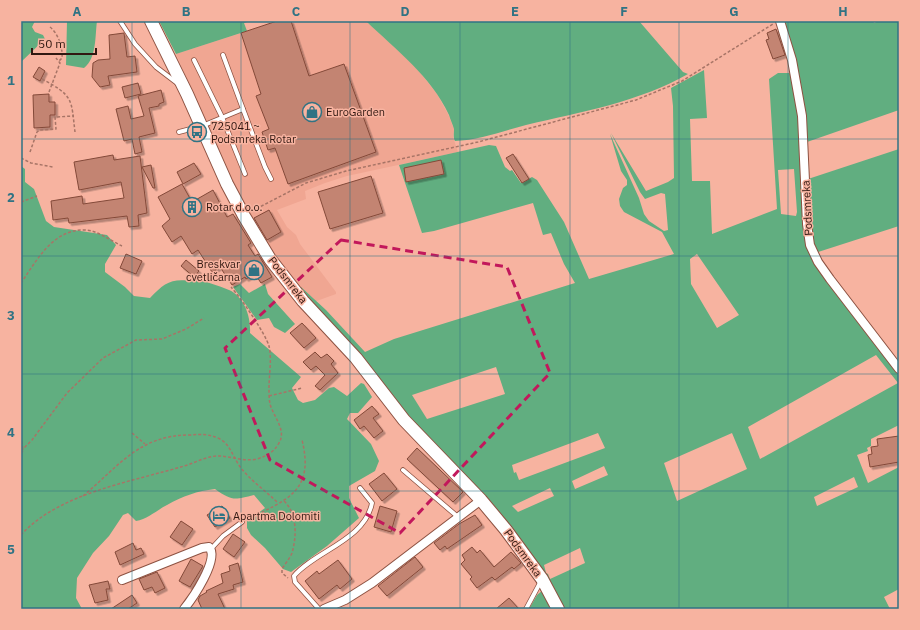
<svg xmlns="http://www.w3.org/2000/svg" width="920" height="630" font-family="'IBM Plex Sans',sans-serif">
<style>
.built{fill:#f0a692}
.green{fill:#61ae80;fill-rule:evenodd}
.building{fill:#c38472;stroke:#834939;filter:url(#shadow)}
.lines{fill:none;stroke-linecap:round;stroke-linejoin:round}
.lane-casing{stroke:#8d5242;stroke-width:5.5}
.street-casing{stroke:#8d5242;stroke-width:10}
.secondary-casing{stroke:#8d5242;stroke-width:14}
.path{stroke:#a77466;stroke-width:1.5;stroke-dasharray:3 2;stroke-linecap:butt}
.lane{stroke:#fff;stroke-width:4}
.street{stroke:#fff;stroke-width:8}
.secondary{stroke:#fff;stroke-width:12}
.marked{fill:none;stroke:#c2185b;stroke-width:3;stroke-dasharray:8 5;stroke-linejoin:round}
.grid{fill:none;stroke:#307384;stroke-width:1;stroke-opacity:0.55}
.labels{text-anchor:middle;stroke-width:3;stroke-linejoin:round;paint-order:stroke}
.poi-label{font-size:11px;fill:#311811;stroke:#f7b3a0;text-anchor:start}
.street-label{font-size:11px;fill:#311811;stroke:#f7b3a0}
.neatline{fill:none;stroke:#307384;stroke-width:1.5}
.grid-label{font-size:13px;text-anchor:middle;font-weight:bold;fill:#307384}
</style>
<defs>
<filter id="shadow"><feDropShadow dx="2.5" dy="2.5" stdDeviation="0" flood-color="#0004"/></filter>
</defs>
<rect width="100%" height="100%" fill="#f7b3a0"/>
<path class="built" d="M279,21H366L415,66L437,94L448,114L454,129L453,137L458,152L347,176L325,183L305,191L306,199L277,210L287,227L296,235L300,244L336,292V294L311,303L271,257L239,202L219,150L176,54Z"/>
<g class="green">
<path d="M21,21H35L32,27L35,32L43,35L45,39L21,62Z"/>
<path d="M67,21H97C95,35 97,58 84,68L66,65Z"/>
<path d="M159,21H250L244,23L247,31L176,54Z"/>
<path d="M366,21H639L683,72L688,74C639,102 581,112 526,125C503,131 479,140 455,141C453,137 454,134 454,129C453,125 450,119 449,115C431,76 396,50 366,21Z"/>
<path d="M782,21H873L874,23L879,21H899V110L807,142Z"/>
<path d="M704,70L707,118L690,119L692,181H710L712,234L777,209L769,79L778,73H789L792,75L798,111L806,240L899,375V425L871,439V446L867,448L868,451L857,455L868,483L899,467V589L884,597L890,609H563L438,451L300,289L301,287L326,310L365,352L394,339L575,283L564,264L551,233L543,235L533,203L434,231L422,233L399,165L489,145L496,146L505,167L510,171L512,170L521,183L532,177L537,180L564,222L589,279L674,254L662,232L624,212L620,206L619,199L623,188L627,185V180L621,171L610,134L639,198L644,214L649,221L664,231L668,230L665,194L661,193L645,199L640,192L611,133L646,191L668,182L674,178L673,106L671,88ZM794,169L797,212L796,216L781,214L778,170ZM697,254L739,315L717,328L691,284L690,259ZM876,355L898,383L760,459L748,427ZM496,367L505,394L427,419L412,395ZM598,433L605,448L519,480L516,472L514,473L512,465ZM732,433L747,469L677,501L664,463ZM604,466L608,475L575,489L572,481ZM854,477L858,487L817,506L814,497ZM550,488L554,496L518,512L512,506ZM580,548L585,563L550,579L548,574L546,573L544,565Z"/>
<path d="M899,149V226L815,253L812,242L808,179Z"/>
<path d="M21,166L25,169V182L34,189L46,221L54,227L107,235L116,245L105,264V272L125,287L134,296L150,298C164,283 171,278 192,281L196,278C207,283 218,285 229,290C245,297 251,318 250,333L301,377L292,388L298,400L303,403L315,400L329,388L334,387L347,396L361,383L364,384L372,397L358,413H350L347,419L371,444L379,461L375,471L349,486V498L359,518L327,546L291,572L283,569L265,548L251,535L247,528V521L265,508L254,495C234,500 232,501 215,489C197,491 183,496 167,505C157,510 148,519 136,521L128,513L123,515L109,536L93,553L77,578L76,598L82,609H21Z"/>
<path d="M240,284L249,293L265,284L268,294L295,324L285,333L274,327L269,318L257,320L233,287Z"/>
<path d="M543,590L552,609H529L537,595Z"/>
</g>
<g class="building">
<path d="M277,21H291L309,76L344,64L376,152L288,184L275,148L268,150L262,132L269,129L256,96L261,94L241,33Z"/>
<path d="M776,29L785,55L773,59L766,40L769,39L767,33Z"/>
<path d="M124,33L127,57L135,56L137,72L108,76L110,85L100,87L92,77L93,63L98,60L110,59L109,35Z"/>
<path d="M39,67L45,71L40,81L33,77Z"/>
<path d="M138,83L141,94L125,98L122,87Z"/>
<path d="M161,90L164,102L159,104V106L149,108L155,133L139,137L142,152L135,154L132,139L124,141L116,109L128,106L131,119L144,116L138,96Z"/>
<path d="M49,94V102H55V115H50V127L34,128L33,95Z"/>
<path d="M513,154L529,179L522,183L506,158Z"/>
<path d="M113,155L114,160L140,156L147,213L138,215L139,226L129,227L127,216L69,223L68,218L53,220L51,201L82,196L83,204L124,198L121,182L79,190L74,162Z"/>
<path d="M441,160L444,174L406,182L404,168Z"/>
<path d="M194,163L201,174L183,184L177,172Z"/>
<path d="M151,165L155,188H153L142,167Z"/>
<path d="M371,176L383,213L330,229L318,192Z"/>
<path d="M182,184L192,202L213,190L227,217L233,214L251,243L248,245L255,256L258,254L272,277L261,283L255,274L246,279L245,277L232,285L220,267L212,272L198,250L192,254L181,236L172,242L162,226L170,219L158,197Z"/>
<path d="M269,210L281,232L267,240L254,218Z"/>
<path d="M126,254L142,261L136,274L120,268Z"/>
<path d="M186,260L199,271L194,277L181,266Z"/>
<path d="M302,323L316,338L304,348L290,333Z"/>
<path d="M315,352L321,358L327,354L334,361L331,364L338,373L320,390L315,386L325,375L316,366L311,370L303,362Z"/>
<path d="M372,406L379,414L373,418L383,431L374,438L364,426L360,429L354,420Z"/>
<path d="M899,436V462L870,467L868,455L872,454L871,447L878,446L877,439Z"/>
<path d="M417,448L463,492L453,502L407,459Z"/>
<path d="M384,473L397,489L382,501L369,484Z"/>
<path d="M222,506L230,518L215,527L207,515Z"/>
<path d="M380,506L397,511L391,532L374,527Z"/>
<path d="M475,515L482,525L447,549L445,546L440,550L434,543L459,524Z"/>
<path d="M181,521L193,529L182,545L170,537Z"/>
<path d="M233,534L245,542L234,557L223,549Z"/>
<path d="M133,543L136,550L141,548L144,554L120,565L115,552Z"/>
<path d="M472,547L477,553L480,550L494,567L511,552L521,563L514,569L512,567L495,580L492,577L477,588L470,579L472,577L461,564L465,560L462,555Z"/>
<path d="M415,557L423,567L387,596L378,586Z"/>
<path d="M191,559L203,566L190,587L179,581Z"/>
<path d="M338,560L352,579L340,589L337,585L319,599L305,581L317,571L319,574Z"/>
<path d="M238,563L243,582L233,585L234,589L218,594L225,609H202L198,600L200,596L207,592L206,591L223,583L221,574L230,571L229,566Z"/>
<path d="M157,572L165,588L155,593L152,587L144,590L139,579Z"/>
<path d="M108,581L110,589H106L108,600L95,603L89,585Z"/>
<path d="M132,595L137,603L128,609H111Z"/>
<path d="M509,598L519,609H496Z"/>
</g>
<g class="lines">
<defs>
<g id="lane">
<path d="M120,21L135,44L156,67L177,83"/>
<path d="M223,55L243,109"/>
<path d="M194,60L222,117L245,174"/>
<path d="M179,132L202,126L243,109L265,167L271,179"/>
<path d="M403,470L458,517"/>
<path d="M211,549L223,536L242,522"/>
<path d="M319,609L295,582L294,576C315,551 365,540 372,503L360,488"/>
<path d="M526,609L541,581"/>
</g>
<g id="street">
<path d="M780,21L792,60L802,116L807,224L810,245L818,262L830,279L899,369"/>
<path d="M122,580L202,548L209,547C220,559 192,599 184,609"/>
<path d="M324,609L345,600L372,583L481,500"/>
</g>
<path id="secondary" d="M151,21L187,94L227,184L244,216L270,259L303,301L356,358L404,420L481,500L506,530L542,579L558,609"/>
</defs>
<use href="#lane" class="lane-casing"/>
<use href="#street" class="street-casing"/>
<use href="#secondary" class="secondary-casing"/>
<g class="path">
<path d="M50,27C58,33 63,48 62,58L59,61"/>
<path d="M42,79C74,96 71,99 75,132"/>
<path d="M49,92L60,63L56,58"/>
<path d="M30,152L37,132L40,130L56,129L55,117L74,116"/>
<path d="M21,158L31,163L53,167"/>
<path d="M21,202L37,196"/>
<path d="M252,211L306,183L346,171L478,142L636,100L682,81L773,24"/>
<path d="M21,283C37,260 53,229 85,230C97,230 111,241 122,246"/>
<path d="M269,396L302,388"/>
<path d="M132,433L145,444"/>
<path d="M21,436L23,450L21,455"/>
<path d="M21,451L32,440L67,393L103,358L136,340L162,339L186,329L204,318"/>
<path d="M83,496C119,466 139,435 190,435C201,434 210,434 220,439C231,445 233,458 241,468C251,481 266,491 278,503"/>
<path d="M284,501C297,513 297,536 292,553C290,558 285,564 282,569V573L288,578"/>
<path d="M248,519C286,500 315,492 302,440"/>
<path d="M21,535C59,493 131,482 184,466C195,463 206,456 218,456C231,456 244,462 257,459C267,456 274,452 279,443C287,430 273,416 270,404C269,399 269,393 269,388C269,375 272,359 269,346C265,333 241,298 231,287"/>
</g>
<use href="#lane" class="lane"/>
<use href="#street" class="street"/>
<use href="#secondary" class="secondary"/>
</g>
<path class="marked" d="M341,240L507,267L550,373L400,533L270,460L225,348Z"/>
<path class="grid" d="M132,21V609M241,21V609M350,21V609M460,21V609M570,21V609M679,21V609M788,21V609M21,139H899M21,256H899M21,374H899M21,491H899"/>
<defs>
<symbol id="shop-ring" viewBox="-11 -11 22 22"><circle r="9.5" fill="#f7b3a0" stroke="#307384" stroke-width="1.5"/><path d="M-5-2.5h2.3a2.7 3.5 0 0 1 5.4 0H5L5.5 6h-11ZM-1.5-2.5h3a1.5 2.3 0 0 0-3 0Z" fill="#307384"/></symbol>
<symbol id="bus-ring" viewBox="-11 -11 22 22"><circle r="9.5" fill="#f7b3a0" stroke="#307384" stroke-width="1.5"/><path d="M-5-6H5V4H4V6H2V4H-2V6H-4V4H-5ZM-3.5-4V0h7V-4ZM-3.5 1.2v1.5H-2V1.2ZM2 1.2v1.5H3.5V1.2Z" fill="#307384"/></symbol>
<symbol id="building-ring" viewBox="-11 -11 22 22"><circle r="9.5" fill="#f7b3a0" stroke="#307384" stroke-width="1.5"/><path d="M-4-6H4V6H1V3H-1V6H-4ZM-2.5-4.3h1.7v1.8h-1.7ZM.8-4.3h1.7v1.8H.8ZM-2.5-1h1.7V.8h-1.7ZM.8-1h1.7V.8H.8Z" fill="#307384"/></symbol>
<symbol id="hotel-ring" viewBox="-11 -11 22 22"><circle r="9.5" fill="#f7b3a0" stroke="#307384" stroke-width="1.5"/><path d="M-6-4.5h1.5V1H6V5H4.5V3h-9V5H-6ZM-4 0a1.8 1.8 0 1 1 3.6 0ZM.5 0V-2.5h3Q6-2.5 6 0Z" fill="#307384"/></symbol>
</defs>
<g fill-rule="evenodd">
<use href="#shop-ring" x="301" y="101" width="22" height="22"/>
<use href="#bus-ring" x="186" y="121" width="22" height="22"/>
<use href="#building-ring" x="181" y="196" width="22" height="22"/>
<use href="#shop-ring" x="243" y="259" width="22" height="22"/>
<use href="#hotel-ring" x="208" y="505" width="22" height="22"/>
</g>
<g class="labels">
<g class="poi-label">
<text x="326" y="116">EuroGarden</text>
<text x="211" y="130">725041 ~<tspan x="211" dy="13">Podsmreka Rotar</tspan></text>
<text x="206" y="211">Rotar d.o.o.</text>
<text x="240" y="268" text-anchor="end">Breskvar<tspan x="240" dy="13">cvetličarna</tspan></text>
<text x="233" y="520">Apartma Dolomiti</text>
</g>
<g class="street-label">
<text transform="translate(807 208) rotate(-93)" y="4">Podsmreka</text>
<text transform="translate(288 280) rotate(52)" y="4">Podsmreka</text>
<text transform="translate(523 553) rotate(54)" y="4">Podsmreka</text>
</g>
</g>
<rect width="920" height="630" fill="none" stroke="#f7b3a0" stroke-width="44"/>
<path d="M32 48v6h64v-6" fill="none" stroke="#311811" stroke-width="2"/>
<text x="38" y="48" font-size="12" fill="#311811" stroke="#f7b3a0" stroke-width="3" paint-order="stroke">50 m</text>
<rect x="22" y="22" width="876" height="586" class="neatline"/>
<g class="grid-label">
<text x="77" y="16">A</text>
<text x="186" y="16">B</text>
<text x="296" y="16">C</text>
<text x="405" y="16">D</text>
<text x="515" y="16">E</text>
<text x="624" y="16">F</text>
<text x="734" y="16">G</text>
<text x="843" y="16">H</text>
<text x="11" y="85">1</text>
<text x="11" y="202">2</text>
<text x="11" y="320">3</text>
<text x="11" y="437">4</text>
<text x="11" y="554">5</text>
</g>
</svg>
